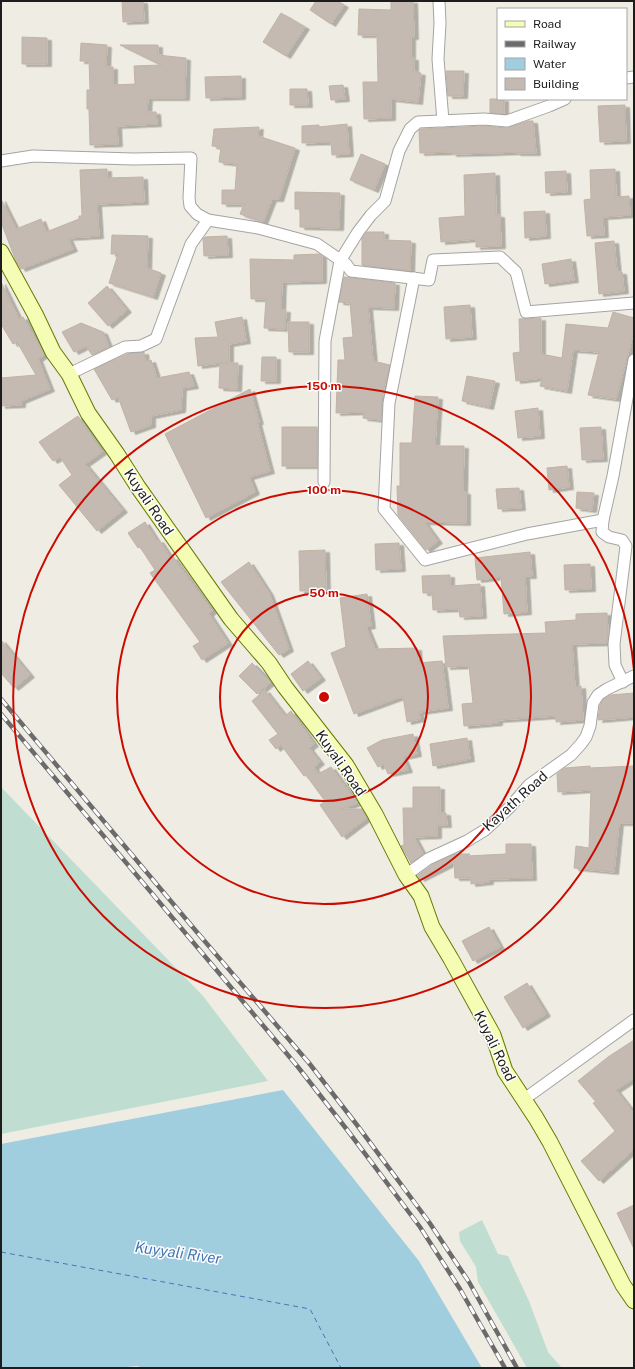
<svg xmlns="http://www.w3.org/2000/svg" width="635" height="1369" font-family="'Public Sans',sans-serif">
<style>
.wetland{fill:#bfded1}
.water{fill:#a1cedf}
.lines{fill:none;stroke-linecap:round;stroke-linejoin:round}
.ferry{stroke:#4676b1;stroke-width:1;stroke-dasharray:5 4;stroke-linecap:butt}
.building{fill:#c4bab2;stroke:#c1b3a4;filter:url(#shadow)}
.minor-casing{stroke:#a4a4a4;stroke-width:13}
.secondary-casing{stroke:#657900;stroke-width:17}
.minor{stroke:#fff;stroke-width:11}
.secondary{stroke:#f5fcb4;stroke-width:15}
.rail-casing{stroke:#6b6b6b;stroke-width:4.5}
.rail{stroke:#fff;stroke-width:3;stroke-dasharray:9;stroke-linecap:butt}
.ring{fill:none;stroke:#cb0b00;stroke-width:2}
.labels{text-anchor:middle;stroke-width:3;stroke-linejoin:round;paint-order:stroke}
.street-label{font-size:14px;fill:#1d1d1d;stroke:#fff}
.water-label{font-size:15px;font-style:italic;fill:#4676b1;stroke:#fff}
.centre{fill:#cb0b00;stroke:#fff;stroke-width:2}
.ring-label{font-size:12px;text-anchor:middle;font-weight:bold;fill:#cb0b00;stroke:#fff;stroke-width:3;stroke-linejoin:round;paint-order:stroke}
</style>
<defs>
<filter id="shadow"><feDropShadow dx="4.5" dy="2.5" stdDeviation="0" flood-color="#0004"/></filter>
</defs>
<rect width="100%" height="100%" fill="#efece3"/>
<g class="wetland">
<path d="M1,787L203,996L268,1081L1,1134Z"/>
<path d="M482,1220L498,1254L508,1256L529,1301L548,1352L562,1368H527L478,1282L476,1267L460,1241L459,1232Z"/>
</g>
<path class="water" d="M283,1090L419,1261L482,1368H143L137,1366L115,1368H1V1144Z"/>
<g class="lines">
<path class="ferry" d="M1,1252L310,1309L341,1368"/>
</g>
<g class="building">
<path d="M122,1H143L144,21L123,22Z"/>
<path d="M316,1H337L344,5L331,24L310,10Z"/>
<path d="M391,1H413L414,37H411V58H414V72L421,73L418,102L391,99V118L364,119L363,82H378L377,35H358L359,9L391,10Z"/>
<path d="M281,13L305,27L286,56L263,42Z"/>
<path d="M22,37L47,38V64H22Z"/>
<path d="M81,43L107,45L106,67H113V85L135,84L134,66L161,65L120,45H158V55L186,58L185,98H148L147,112H156L157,124L117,126L118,144L90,145L89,109H87V90H90L89,61H80Z"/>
<path d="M446,71H464L463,96H448Z"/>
<path d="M241,76V97L206,98L205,77Z"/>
<path d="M343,85L345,99L331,100L329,86Z"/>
<path d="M290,89H307L308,105H290Z"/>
<path d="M490,99H504V114L490,113Z"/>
<path d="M625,105L626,141L600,142L598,106Z"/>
<path d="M528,121H533L536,153H516V152L494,153L452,154V152L420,153L419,130L421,129L484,126L507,128Z"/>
<path d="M347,124L349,154L332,155L331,142L302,143V126L319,125V127Z"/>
<path d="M259,127L258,136L295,148L279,199H272L263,222L240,214L244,204H222V190H235L237,164L219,162L221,147L212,146L214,129Z"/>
<path d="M361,154L385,164L374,190L350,180Z"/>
<path d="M107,169V178L143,177L144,202L97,204L99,236L68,238L73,249L21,269L16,261L1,222V199L16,229L41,219L46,232L79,219V216H82L80,170Z"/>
<path d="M615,169L616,197L629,196L630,215L603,217L604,235L587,236L584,200L591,199L590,170Z"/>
<path d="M566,171L567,192L546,193L545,172Z"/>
<path d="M495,173L496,215H500L501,246L476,247V239L441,242L439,218L465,216L464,175Z"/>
<path d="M295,192L340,193L339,228L300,227V209H295Z"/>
<path d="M545,211L546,236L525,238L524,212Z"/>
<path d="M367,232H384V240L411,241L410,271L362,265V238Z"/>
<path d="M112,235L148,236L147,268L161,273L153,297L109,283L118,254H111Z"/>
<path d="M227,236L228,255L204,256L203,239L205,237Z"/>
<path d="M614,241L617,272H622L624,291L599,294L595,243Z"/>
<path d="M319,254L322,256V281L282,282L281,310H286L285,329L264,328L266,299H251L250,259L294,260V255Z"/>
<path d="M571,259L574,280L545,284L542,264Z"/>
<path d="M344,277L395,283L394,308L368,307L373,361L390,365L383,392L381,420L363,418L364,412L336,413L338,360H345L343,338L353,337L350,303L339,302Z"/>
<path d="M1,282L19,319L23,317L44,355L38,359L50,389L21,401V405L1,406V378L36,375L17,342L13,344L1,324Z"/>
<path d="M107,286L127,310L108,326L88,303Z"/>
<path d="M470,305L472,337L446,339L444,307Z"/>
<path d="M613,312L634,318V331L616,399L588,395L599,352L573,350L567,391L540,386L542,378L516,381L513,353L520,352L519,319L541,318V354L562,358L566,324L608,328Z"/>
<path d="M242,317L246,341L229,344V362L220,363H238L237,389L219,388L220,363L198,366L195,338L218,337L215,322Z"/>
<path d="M288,322H309V352H289Z"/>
<path d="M81,323L103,332L109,347L92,355L86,346L74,352L62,332Z"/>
<path d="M144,352L145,361L151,360L157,378L189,372L194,386L182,388L181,410L151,416V425L131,432L118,397L112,400L94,369L127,354Z"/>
<path d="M262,357H276V381H261Z"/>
<path d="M467,376L495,381L489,407L462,401Z"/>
<path d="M250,389L259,422H257L270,471L249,477L255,492L206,518L165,434Z"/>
<path d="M415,396L438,397L435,446H464L463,492H466V523L424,522L438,541L426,550L398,515L397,486H400V443H412Z"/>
<path d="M538,408L540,436L518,438L515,411Z"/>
<path d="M78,416L102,452L85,464L123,510L97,531L59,485L72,475L60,457L53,461L39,442Z"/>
<rect x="282" y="427" width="35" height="39"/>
<path d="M601,427L603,459L582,460L580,428Z"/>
<path d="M567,466L569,487L549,490L547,468Z"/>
<path d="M519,488L521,508L498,509L496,489Z"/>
<path d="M577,492L594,493L592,510L576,508Z"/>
<path d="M145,522L157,541L159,540L171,558L173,557L212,611L209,614L228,643L202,660L193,646L200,642L150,573L155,570L140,547L138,548L128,533Z"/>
<path d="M399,543L401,569L376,570L375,544Z"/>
<path d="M325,550L326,590L300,591L299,551Z"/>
<path d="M530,552L532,576H525L527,612L504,614L501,577L477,580L475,558Z"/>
<path d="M249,562L269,593L289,649L279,655L221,582Z"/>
<path d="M590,564L591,589L565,590L564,565Z"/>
<path d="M450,575V586L480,584L482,616L460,617L459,609L433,610L432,593H423L422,576Z"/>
<path d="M367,594L371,626L366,627L375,649L417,648L418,663L442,661L448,708L419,712L420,719L407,722L403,696L354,714L331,653L346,647L340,598Z"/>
<path d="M607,613L608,634L607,643L572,644L575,687L581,686L583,720L556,722V716L498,720V723L464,726L462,704L473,703L469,666L446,667L443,636L546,633L545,622L576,620V614Z"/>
<path d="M1,640L30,675L14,688L1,673Z"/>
<path d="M308,661L321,678L303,691L291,674Z"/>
<path d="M252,663L271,682L257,694L239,676Z"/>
<path d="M265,690L285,716L291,711L314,744L309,748L320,762L314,767L318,774L331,767L357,803L341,809H362L367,818L342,837L320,805L325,801L306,775L304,776L281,745L276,749L269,740L278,734L252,701Z"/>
<path d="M634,693V717L598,720L600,705L603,700L611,695Z"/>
<path d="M413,734L417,754L403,757L408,770L388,774L384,764L378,767L367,748L382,740Z"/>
<path d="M467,738L470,759L433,766L430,744Z"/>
<path d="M590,766V768L634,766V823H619L614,872L574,868L576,846L589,848L591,790L558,792L557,774L565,768Z"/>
<path d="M413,787H440V813H446L447,825H437V836L414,837L423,854L411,863L401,846L404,845L403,808H413Z"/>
<path d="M506,844H531L532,878L489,879V882L471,884V878H455L454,862L420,879L418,875L432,865L455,854H470L467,856L506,854Z"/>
<path d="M489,927L500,947L473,961L462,941Z"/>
<path d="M527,983L546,1014L523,1028L504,997Z"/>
<path d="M634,1040V1078L616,1090L634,1113V1149L599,1181L581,1161L615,1131L593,1103L596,1102L578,1081L608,1057Z"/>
<path d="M634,1205V1249L617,1213Z"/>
</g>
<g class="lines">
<defs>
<g id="minor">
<path d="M439,1L440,23L438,59L443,121"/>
<path d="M626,78L634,77"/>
<path d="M1,161L33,156L133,159L191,158L189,198L190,206L197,214L208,220L258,228L317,244L346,264L351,271L429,280L433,260L500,257L516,272L526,312L634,303"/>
<path d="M414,278L389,403L384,509L425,560L527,534L603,520"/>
<path d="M69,374L125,347L141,346L156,339L191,244L208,220"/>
<path d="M324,482L325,341L340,261L358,232L371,215L385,201L399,151L410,129L418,122L484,119L507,121L549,106L565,99"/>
<path d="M623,682L615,665L614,644L626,546L622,540L609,537L602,532L603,520L613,476L634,360"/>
<path d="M406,875L428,859L467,841L485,830L510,807L529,785L571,755L581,744L586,737L590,726L593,703L598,695L607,689L634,676"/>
<path d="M523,1100L634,1020"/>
</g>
<path id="secondary" d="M1,252L35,314L53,352L69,374L88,413L117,454L138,487L231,619L269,663L285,687L346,765L375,814L406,875L421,896L432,927L451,959L493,1035L505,1071L536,1118L550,1142L623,1285L634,1301"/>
</defs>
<use href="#minor" class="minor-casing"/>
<use href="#secondary" class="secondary-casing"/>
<use href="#minor" class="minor"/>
<use href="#secondary" class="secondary"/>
<defs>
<g id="rail">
<path d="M1,699L196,931L309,1063L357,1125L429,1222L469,1282L517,1368"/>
<path d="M1,714L298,1067L348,1131L420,1227L460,1289L505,1368"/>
</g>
</defs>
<use href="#rail" class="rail-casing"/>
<use href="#rail" class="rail"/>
</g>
<g class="ring">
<circle cx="324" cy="697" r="104"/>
<circle cx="324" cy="697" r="207"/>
<path d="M634 724A311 311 0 1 1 634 670"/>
</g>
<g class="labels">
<g class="street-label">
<text transform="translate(149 502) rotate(56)" y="5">Kuyali Road</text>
<text transform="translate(341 763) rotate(55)" y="5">Kuyali Road</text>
<text transform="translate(515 801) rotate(-42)" y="5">Kayath Road</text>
<text transform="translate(495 1046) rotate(64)" y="5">Kuyali Road</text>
</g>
<g class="water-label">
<text transform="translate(178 1253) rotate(8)" y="5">Kuyyali River</text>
</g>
</g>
<circle cx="324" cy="697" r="6" class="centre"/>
<g class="ring-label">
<text x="324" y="390">150 m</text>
<text x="324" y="494">100 m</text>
<text x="324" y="597">50 m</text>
</g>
<rect width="635" height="1369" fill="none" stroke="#1d1d1d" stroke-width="4"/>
<rect x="497" y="8" width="130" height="92" fill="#ffffff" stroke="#a5a5a5"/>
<rect x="505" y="21" width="20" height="6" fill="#f5fcb4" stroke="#a5a5a5"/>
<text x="533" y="28" font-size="12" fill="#1d1d1d">Road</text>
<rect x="505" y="41" width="20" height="6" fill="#6b6b6b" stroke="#a5a5a5"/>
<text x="533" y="48" font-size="12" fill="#1d1d1d">Railway</text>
<rect x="505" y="58" width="20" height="12" fill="#a1cedf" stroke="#a5a5a5"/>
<text x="533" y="68" font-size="12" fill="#1d1d1d">Water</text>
<rect x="505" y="78" width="20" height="12" fill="#c4bab2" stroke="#a5a5a5"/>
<text x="533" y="88" font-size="12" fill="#1d1d1d">Building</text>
</svg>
